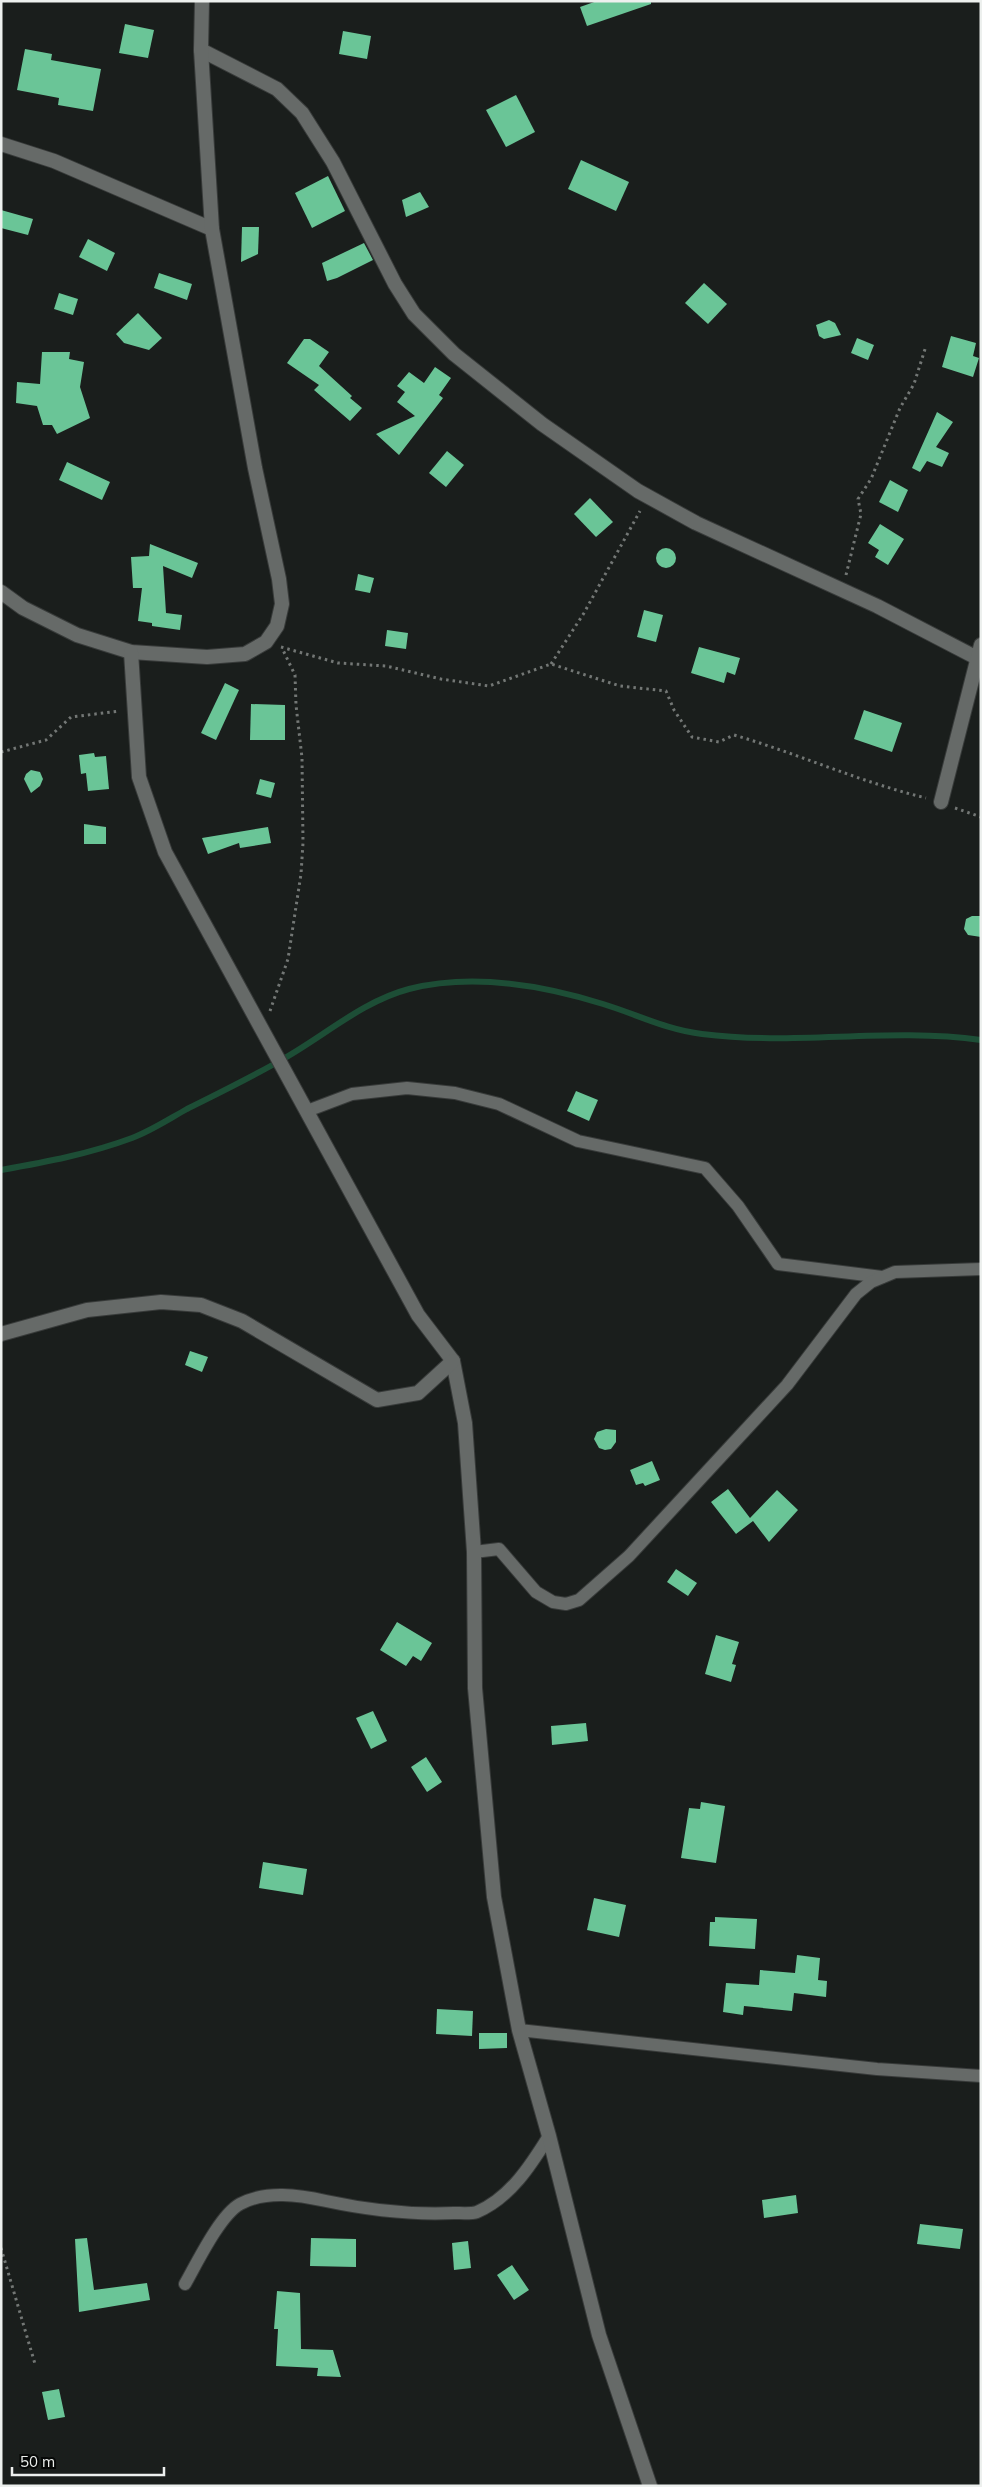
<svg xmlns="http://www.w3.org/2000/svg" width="982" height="2487" font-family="Mulish,sans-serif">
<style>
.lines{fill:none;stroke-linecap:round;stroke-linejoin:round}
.stream{stroke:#1d4e36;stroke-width:6}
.building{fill:#6ac597}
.service-casing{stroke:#383b3a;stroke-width:14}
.minor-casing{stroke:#383b3a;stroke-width:16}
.path{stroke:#737775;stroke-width:3;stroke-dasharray:2.5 4;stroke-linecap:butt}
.service{stroke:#666a68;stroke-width:12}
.minor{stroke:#666a68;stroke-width:14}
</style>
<rect width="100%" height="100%" fill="#1a1e1c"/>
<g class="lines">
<path class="stream" d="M1,1170C46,1162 89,1154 132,1138C151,1131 169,1119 187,1109C219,1093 252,1077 283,1059C324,1036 363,1001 409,989C472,973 542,985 603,1004C636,1014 667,1030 702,1034C794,1046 888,1027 981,1040"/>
</g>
<g class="building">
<path d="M597,1H651V4L587,26L580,7Z"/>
<path d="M125,24L154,30L148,58L119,53Z"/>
<path d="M343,31L371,36L367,59L339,54Z"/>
<path d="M25,49L52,54L51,60L101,69L93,111L58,105L59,98L17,90Z"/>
<path d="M516,95L535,132L506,147L486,110Z"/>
<path d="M581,160L629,182L616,211L568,189Z"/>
<path d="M328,176L345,211L312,228L295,193Z"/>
<path d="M420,192L429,207L406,217L402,200Z"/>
<path d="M1,210L33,219L28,235L1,228Z"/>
<path d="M242,227H259L258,254L241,262Z"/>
<path d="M88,239L115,253L107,271L79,257Z"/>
<path d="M364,243L373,260L337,278L327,281L322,263Z"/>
<path d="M159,273L192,284L187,300L154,288Z"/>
<path d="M704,283L727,304L708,324L685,303Z"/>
<path d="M59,293L78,299L73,315L54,309Z"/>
<path d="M138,313L162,338L149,350L124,343L116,334Z"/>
<path d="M829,320L835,323L841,335L824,339L819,336L816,325Z"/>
<path d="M951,336L976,343L973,356L979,358L973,377L942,367Z"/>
<path d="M857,338L874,345L868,360L851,353Z"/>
<path d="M304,339H310L329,352L319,366L352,396L350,398L362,408L350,421L314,390L319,385L287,363Z"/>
<path d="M42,352H70L69,359L84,362L80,387L90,418L57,434L52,425H43L37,406L16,403L17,382L40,384Z"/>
<path d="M435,367L451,378L439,395L443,398L399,455L376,434L415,416L397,402L405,392L397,386L409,372L424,383Z"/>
<path d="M937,412L953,422L936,447L949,453L942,467L927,461L920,472L912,468Z"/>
<path d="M447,451L464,465L446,487L429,473Z"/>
<path d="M67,462L110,482L102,500L59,480Z"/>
<path d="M890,480L908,490L898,512L879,502Z"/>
<path d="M590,498L613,522L596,537L574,514Z"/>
<path d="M880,524L904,539L888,565L875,557L879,550L868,543Z"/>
<path d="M150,544L198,563L192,578L163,566L166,613L182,615L180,630L152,626V623L138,621L142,588H133L131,557L149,556Z"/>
<circle cx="666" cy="558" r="10"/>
<path d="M358,574L374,578L370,593L355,590Z"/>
<path d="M644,610L663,615L656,642L637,637Z"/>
<path d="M387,630L408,633L406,649L385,646Z"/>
<path d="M699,647L740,658L735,675L727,672L724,683L691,673Z"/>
<path d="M225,683L239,690L216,740L201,733Z"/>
<path d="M251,704L285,705V740H250Z"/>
<path d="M864,710L902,723L892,752L854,739Z"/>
<path d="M94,753L95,757L106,756L109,789L88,791L86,773L81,774L79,755Z"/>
<path d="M31,770L40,772L43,779L40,786L31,793L24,779L26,774Z"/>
<path d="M260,779L275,783L271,798L256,794Z"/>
<path d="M84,824L106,827V844H84Z"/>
<path d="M268,827L271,843L240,848L239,843L208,854L202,838Z"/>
<path d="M972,916H981V937L968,935L964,929L966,919Z"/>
<path d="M576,1091L598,1100L589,1121L567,1111Z"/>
<path d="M190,1351L208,1357L202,1372L185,1365Z"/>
<path d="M606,1429L616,1430V1442L611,1449L605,1450L599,1448L594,1439L597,1432Z"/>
<path d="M652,1461L660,1480L645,1486L643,1483L636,1485L630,1470Z"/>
<path d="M728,1489L750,1518L777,1490L798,1510L769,1542L753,1521L736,1534L711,1502Z"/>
<path d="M676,1569L697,1583L688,1596L667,1582Z"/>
<path d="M397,1622L432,1643L421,1661L413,1656L406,1666L380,1650Z"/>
<path d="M716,1635L739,1642L732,1664L736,1665L731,1682L705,1674Z"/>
<path d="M373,1711L387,1741L371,1749L356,1718Z"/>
<path d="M586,1723L588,1741L552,1745L551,1726Z"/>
<path d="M426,1757L442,1782L427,1792L411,1767Z"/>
<path d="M701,1802L725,1806L716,1863L681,1858L689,1808L700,1809Z"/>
<path d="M263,1862L307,1869L303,1895L259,1888Z"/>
<path d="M594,1898L626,1905L619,1937L587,1930Z"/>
<path d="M715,1917L757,1919L755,1949L709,1946L710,1922H715Z"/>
<path d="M797,1955L820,1958L818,1980L827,1981L826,1997L794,1993L792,2011L744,2006L743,2015L723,2012L726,1983L759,1985L760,1970L795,1973Z"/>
<path d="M437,2009L473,2011L472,2036L436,2034Z"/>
<path d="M479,2033H507V2048L479,2049Z"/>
<path d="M796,2195L798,2213L764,2218L762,2200Z"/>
<path d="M920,2224L963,2229L960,2249L917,2244Z"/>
<path d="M87,2238L94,2290L147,2283L150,2300L79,2312L75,2239Z"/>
<path d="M311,2238L356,2239V2267L310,2266Z"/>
<path d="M468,2241L471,2268L454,2270L452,2243Z"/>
<path d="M512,2265L529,2290L514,2300L497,2275Z"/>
<path d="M277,2291L300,2293L301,2349L333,2350L341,2377L317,2376L318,2368L276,2366L278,2329H274Z"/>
<path d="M59,2389L65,2417L48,2420L42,2392Z"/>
</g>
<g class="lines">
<defs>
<g id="service">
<path d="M307,1111L352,1094L407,1088L455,1093L499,1104L578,1141L705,1168L738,1206L778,1264L882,1277"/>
<path d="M474,1552L499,1549L536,1592L553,1602L566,1604L579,1600L629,1556L787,1385L856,1294L871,1282L895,1272L981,1269"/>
<path d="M519,2030L877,2069L981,2076"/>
<path d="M185,2284C197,2263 220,2215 240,2204C266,2190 299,2195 326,2201C368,2210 411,2215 454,2213C461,2213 471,2214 477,2212C510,2198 531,2165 549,2136"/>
</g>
<g id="minor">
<path d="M201,50L277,89L302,113L333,162L395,284L414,314L454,354L542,424L638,491L696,523L877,606L981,660"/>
<path d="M1,144L54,161L212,229"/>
<path d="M1,592L23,608L77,635L131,652L207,657L245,654L266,642L277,626L282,604L279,579L255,468L212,229L201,50L202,1"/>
<path d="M131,652L139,777L165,852L418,1315L453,1361L465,1423L474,1552L475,1688L494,1897L519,2030L549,2136L599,2335L650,2486"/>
<path d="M941,802L981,645"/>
<path d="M1,1334L87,1310L161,1302L201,1305L242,1321L377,1400L418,1393L453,1361"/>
</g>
</defs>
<use href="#service" class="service-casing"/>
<use href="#minor" class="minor-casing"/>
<g class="path">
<path d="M846,575L861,514L858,499L871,479L900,408L914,384L926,346"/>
<path d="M281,647L338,663L386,666L441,679L489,686L551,664L620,686L666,691L674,710L692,737L719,742L734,735C799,754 860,782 926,798"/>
<path d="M551,664L584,613L640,511"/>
<path d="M1,752L46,740L71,717L120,711"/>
<path d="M955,808L981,817"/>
<path d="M270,1011L288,959L301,874L303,843L302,758L296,705L295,675L282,648"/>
<path d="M1,2248L35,2364"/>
</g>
<use href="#service" class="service"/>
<use href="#minor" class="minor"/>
</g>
<rect width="982" height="2487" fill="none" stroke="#edf0ee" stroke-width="5"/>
<path d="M12 2467v8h152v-8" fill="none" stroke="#edf0ee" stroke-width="2.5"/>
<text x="20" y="2467" font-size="15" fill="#edf0ee" stroke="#060807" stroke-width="4" paint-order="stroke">50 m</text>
</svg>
